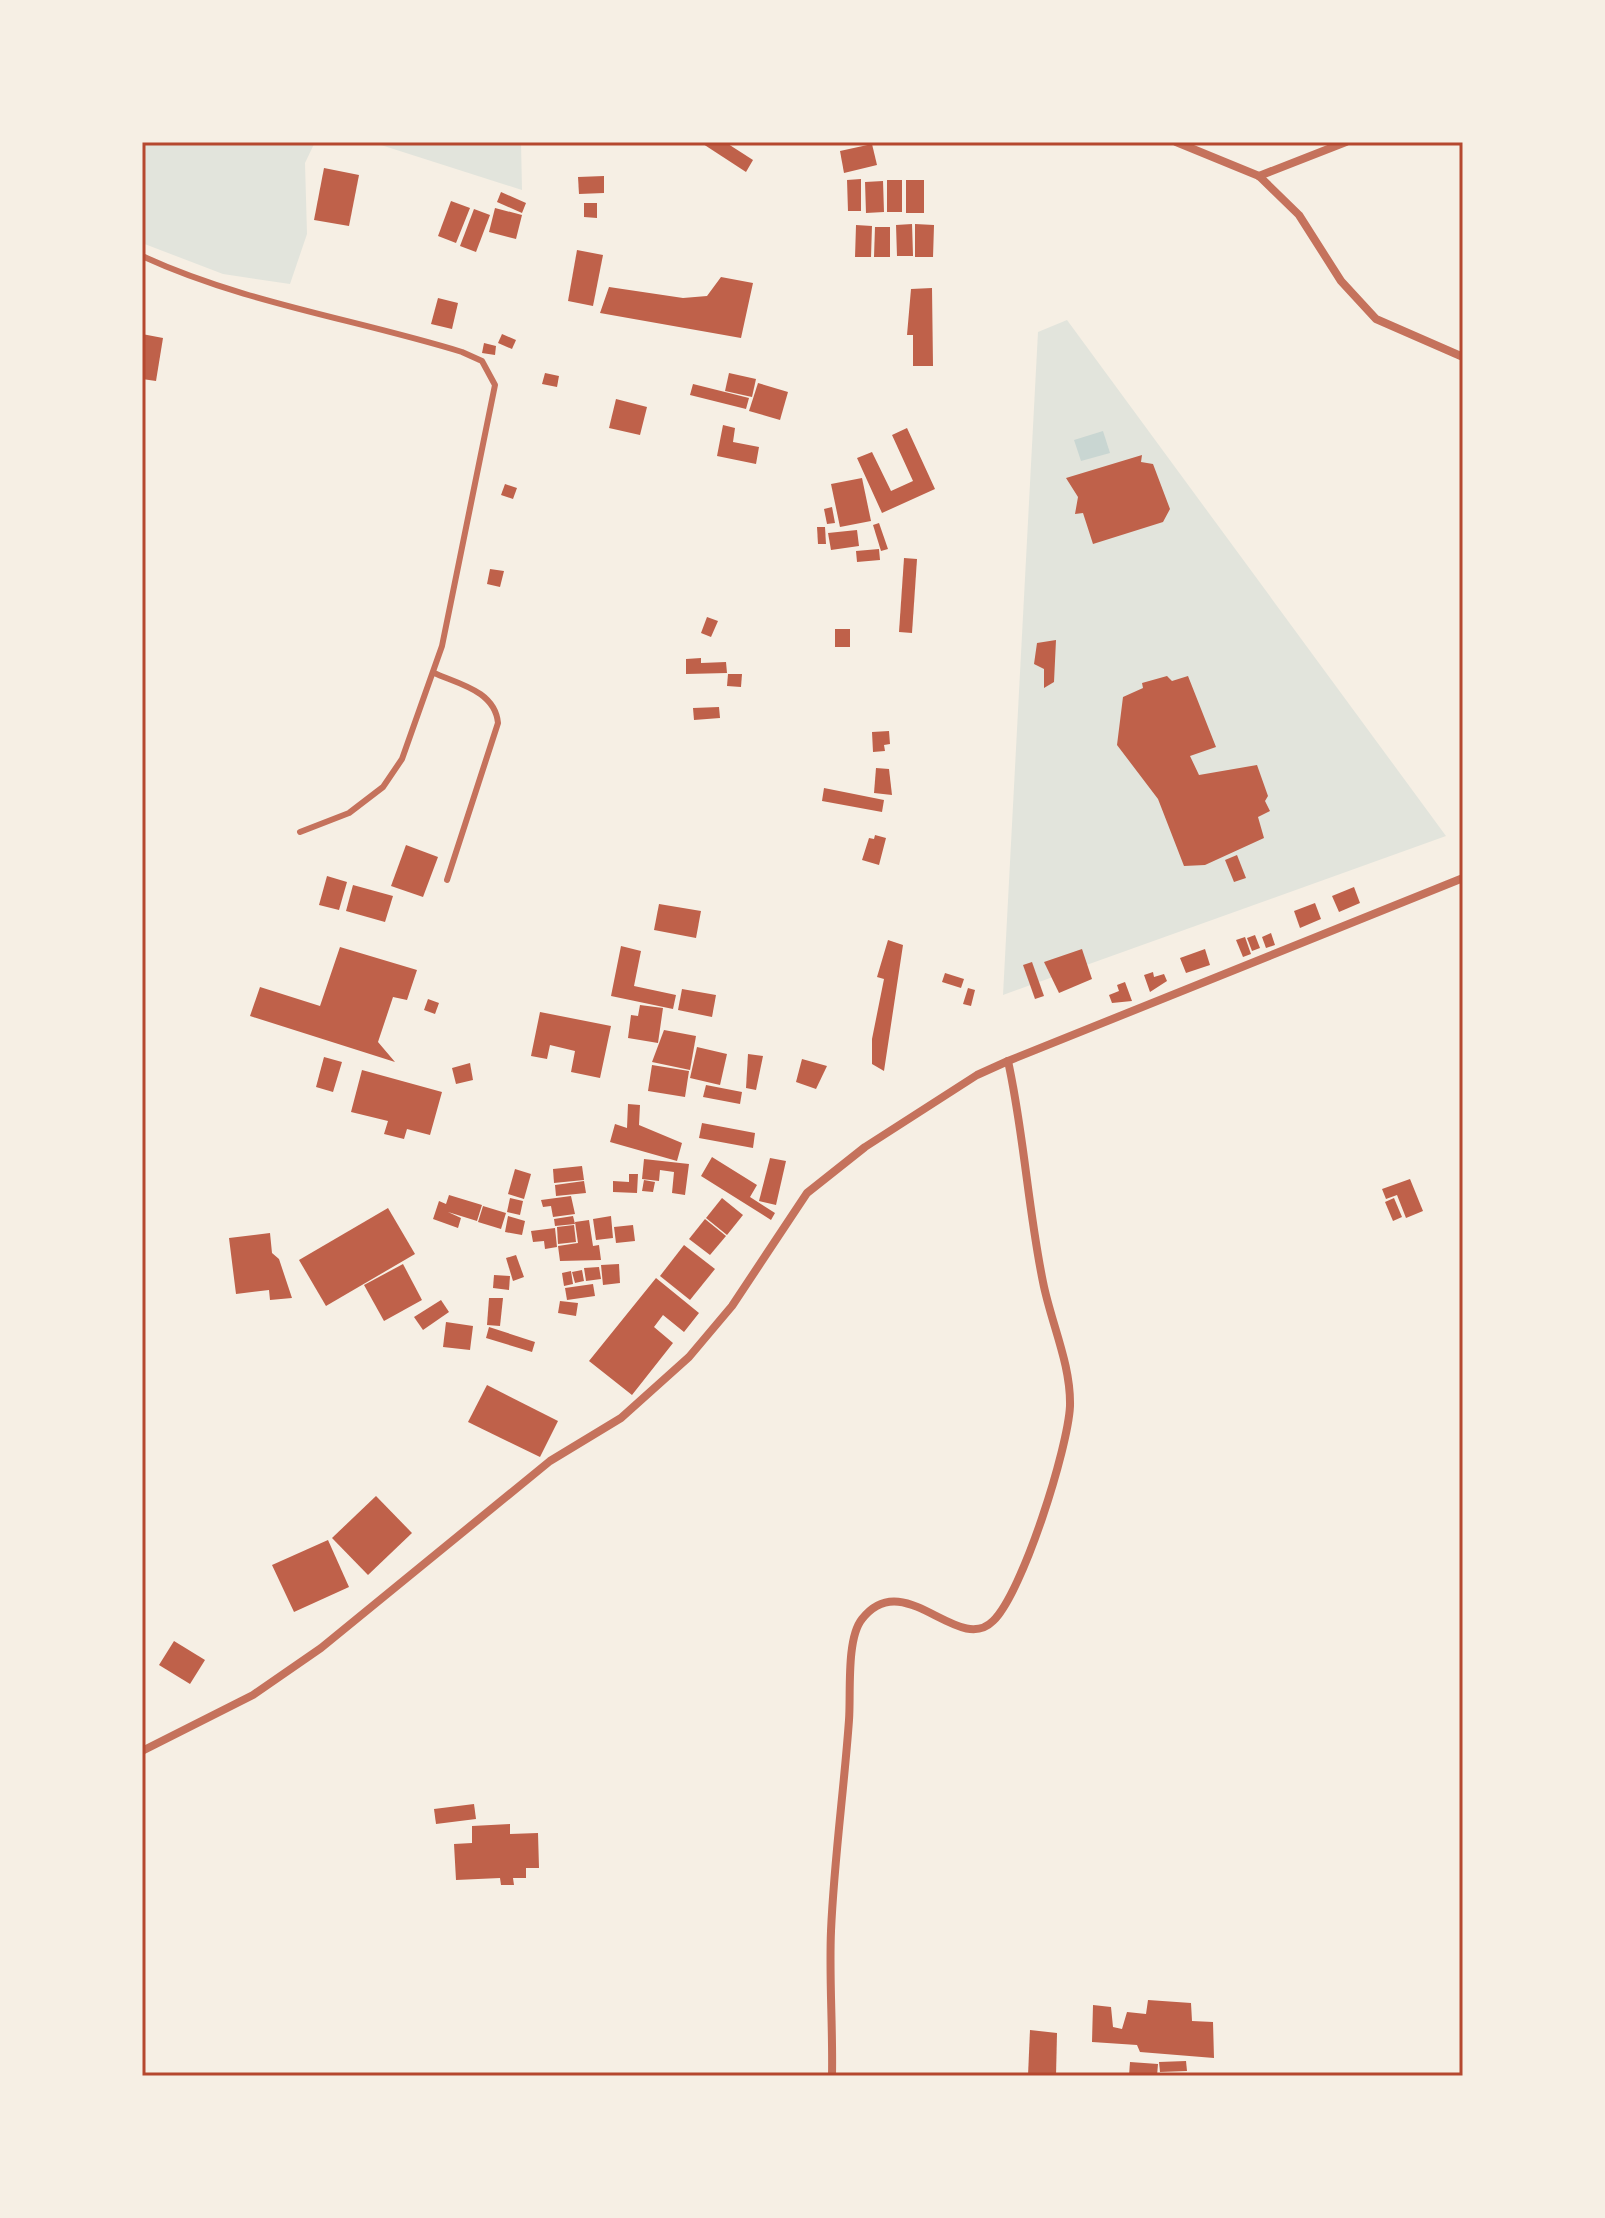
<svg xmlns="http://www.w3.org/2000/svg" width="1605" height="2218" font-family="Inter,sans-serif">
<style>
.green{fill:#e2e4dc}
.water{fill:#c9d6d2}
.building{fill:#bf614a}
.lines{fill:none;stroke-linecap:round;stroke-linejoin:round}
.service{stroke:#c5725c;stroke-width:6}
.minor{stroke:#c5725c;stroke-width:8}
.neatline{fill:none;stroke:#b5482f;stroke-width:3}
</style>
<rect width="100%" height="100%" fill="#f6efe4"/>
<g class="green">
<path d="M142,142H315L305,163L307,234L290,284L223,274L142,243Z"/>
<path d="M343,142H521L522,190L381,145Z"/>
<path d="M1067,320L1446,836L1003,995L1038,332Z"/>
</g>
<path class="water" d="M1103,431L1110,453L1081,461L1074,440Z"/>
<g class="building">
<path d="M700,142H725L753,160L746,172Z"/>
<path d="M872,144L877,165L844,173L840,151Z"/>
<path d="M324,168L359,175L349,226L314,220Z"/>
<path d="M604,176V193L579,194L578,177Z"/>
<path d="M861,179V211H848L847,180Z"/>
<rect x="887" y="180" width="15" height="32"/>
<rect x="906" y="180" width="18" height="33"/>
<path d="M883,181L884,212L866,213L865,182Z"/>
<path d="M501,192L526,203L522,213L497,202Z"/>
<path d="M451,201L470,208L456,243L438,236Z"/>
<path d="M584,203H597V218L584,217Z"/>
<path d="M495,208L522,215L516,239L489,232Z"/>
<path d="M474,209L490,215L476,252L460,246Z"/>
<path d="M912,224L913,256H897L896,225Z"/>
<path d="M915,224L934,225L933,257H915Z"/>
<path d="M856,225L872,226L871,257H855Z"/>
<path d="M875,227H890V257H874Z"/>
<path d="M577,250L603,255L593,306L568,301Z"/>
<path d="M721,277L753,283L741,338L600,313L609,287L683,298L707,296Z"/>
<path d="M932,288L933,366H913V335H907L911,289Z"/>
<path d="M438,298L458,303L452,329L431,324Z"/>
<path d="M142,334L163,338L156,381L142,379Z"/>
<path d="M502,334L516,340L512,349L498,343Z"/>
<path d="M484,343L496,346L495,355L482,353Z"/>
<path d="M545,373L559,376L557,387L542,384Z"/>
<path d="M729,373L756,379L752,397L725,391Z"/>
<path d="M758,383L788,392L780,420L749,411Z"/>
<path d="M693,384L749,398L746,409L690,395Z"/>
<path d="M616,399L647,407L640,435L609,428Z"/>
<path d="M723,425L735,428L733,442L759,447L756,464L717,456Z"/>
<path d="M907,428L935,489L882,513L857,458L872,452L891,491L913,481L892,435Z"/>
<path d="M1142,455L1141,462L1153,464L1170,509L1163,522L1093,544L1083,513L1075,514L1078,497L1066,478Z"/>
<path d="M862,478L871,521L840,527L831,484Z"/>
<path d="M505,484L517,488L513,499L501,495Z"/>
<path d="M832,507L835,523L827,524L824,509Z"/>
<path d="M879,523L888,549L881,551L873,525Z"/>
<path d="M817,527H825L826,544H818Z"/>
<path d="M857,530L859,546L831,550L828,533Z"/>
<path d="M879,549L880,560L857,562L856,551Z"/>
<path d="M904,558L917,559L912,633L899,632Z"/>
<path d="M490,569L504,571L500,587L487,584Z"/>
<path d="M707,617L718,621L711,637L701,633Z"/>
<rect x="835" y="629" width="15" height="18"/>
<path d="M1056,640L1054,682L1044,688V669L1034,664L1037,643Z"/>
<path d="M701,658V663L726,662L727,673L686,674V659Z"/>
<path d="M728,674H742L741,687L727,686Z"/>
<path d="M1167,676L1172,681L1188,676L1216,747L1190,756L1199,775L1257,765L1268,796L1265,801L1270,811L1258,817L1264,838L1205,865L1184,866L1158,799L1117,745L1123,697L1143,688L1142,683Z"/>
<path d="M719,707L720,718L694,720L693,708Z"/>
<path d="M889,731L890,744L884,745L885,751L873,752L872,732Z"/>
<path d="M876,768L889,769L892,795L874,793Z"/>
<path d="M824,788L884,800L882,812L822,801Z"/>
<path d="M875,835L886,838L879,865L862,860L869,838L874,839Z"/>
<path d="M406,845L438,857L423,897L391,886Z"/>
<path d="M1237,855L1246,878L1234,882L1225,860Z"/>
<path d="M327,876L347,882L339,910L319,905Z"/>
<path d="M353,885L393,896L385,922L346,911Z"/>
<path d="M1354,887L1360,903L1339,912L1332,896Z"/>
<path d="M1315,903L1321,919L1300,928L1294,911Z"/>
<path d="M659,904L701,911L696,938L654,930Z"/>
<path d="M1271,933L1275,945L1266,948L1262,937Z"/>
<path d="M1255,935L1260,948L1252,951L1247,938Z"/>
<path d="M1245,937L1251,954L1243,957L1236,940Z"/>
<path d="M888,940L903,945L884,1071L872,1064V1039L884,979L877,977Z"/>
<path d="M621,946L641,951L634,986L676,995L673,1009L611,996Z"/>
<path d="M340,947L417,970L407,1000L393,997L378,1042L395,1062L250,1016L260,987L320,1006Z"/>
<path d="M1082,949L1092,979L1059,993L1044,962Z"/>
<path d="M1205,949L1210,965L1186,973L1180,958Z"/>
<path d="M1032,962L1044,996L1035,999L1023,965Z"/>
<path d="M1153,972L1154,977L1164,974L1167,981L1150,992L1144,975Z"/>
<path d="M945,973L964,979L961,988L942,982Z"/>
<path d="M1125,982L1132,1001L1112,1003L1109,995L1119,991L1117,985Z"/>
<path d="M968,988L975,990L971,1006L963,1004Z"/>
<path d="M682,989L716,995L712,1017L678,1010Z"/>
<path d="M428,999L439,1003L435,1014L424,1010Z"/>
<path d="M640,1005L663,1008L658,1043L628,1038L631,1015L638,1016Z"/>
<path d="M540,1012L611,1026L600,1078L571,1072L575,1051L550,1045L547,1059L531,1056Z"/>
<path d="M664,1030L696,1036L690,1070L652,1062Z"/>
<path d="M697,1047L727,1054L720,1085L690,1078Z"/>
<path d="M748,1054L763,1056L756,1090L746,1088Z"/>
<path d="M324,1057L342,1062L333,1092L316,1087Z"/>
<path d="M802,1059L827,1066L816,1089L796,1082Z"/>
<path d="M470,1063L473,1080L456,1084L452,1068Z"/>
<path d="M652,1065L689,1071L685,1097L648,1091Z"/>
<path d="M362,1070L442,1092L430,1135L407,1129L404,1139L384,1134L388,1121L351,1112Z"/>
<path d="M706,1085L742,1092L740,1104L703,1097Z"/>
<path d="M628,1104L640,1105L639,1125L682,1143L677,1161L610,1142L615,1124L627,1128Z"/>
<path d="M702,1123L755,1133L753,1148L699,1138Z"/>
<path d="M712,1157L757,1185L750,1197L775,1213L771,1220L701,1176Z"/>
<path d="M770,1158L786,1161L776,1205L759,1201Z"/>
<path d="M644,1159L689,1164L685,1195L672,1193L674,1172L660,1170L659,1181L642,1179Z"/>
<path d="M582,1166L584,1180L554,1183L553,1169Z"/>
<path d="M515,1169L531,1174L524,1199L508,1194Z"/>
<path d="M629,1174H638L637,1193L613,1192V1181L629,1182Z"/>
<path d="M1410,1179L1423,1211L1406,1218L1397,1195L1386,1199L1382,1189Z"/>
<path d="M644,1180L655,1182L653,1192L642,1191Z"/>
<path d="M584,1181L586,1193L556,1196L555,1185Z"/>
<path d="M449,1195L482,1205L477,1221L448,1212L461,1218L458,1228L433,1219L439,1201L446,1204Z"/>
<path d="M571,1196L575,1214L553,1217L551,1206L543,1207L541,1200Z"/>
<path d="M510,1198L523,1201L520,1215L507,1212Z"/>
<path d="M722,1198L743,1215L727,1235L706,1218Z"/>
<path d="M1394,1198L1402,1217L1393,1221L1385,1202Z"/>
<path d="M483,1206L506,1213L501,1229L478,1222Z"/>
<path d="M388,1208L415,1254L326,1306L299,1260Z"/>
<path d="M508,1216L525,1221L522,1235L505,1232Z"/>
<path d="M573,1216L575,1224L555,1226L554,1219Z"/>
<path d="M611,1216L613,1238L596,1240L593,1219Z"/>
<path d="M705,1219L726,1236L710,1255L689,1239Z"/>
<path d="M589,1220L593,1246L599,1245L601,1260L560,1261L558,1246L578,1243L575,1222Z"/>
<path d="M574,1225L576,1242L558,1244L557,1227Z"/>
<path d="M633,1225L635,1241L616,1243L614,1227Z"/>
<path d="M555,1228L557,1247L545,1249L544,1241L533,1242L531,1231Z"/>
<path d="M270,1233L272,1253L279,1259L292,1298L270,1300L269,1290L236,1294L229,1238Z"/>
<path d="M684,1245L715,1269L690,1300L660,1276Z"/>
<path d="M516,1255L524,1277L513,1281L506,1258Z"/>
<path d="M403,1264L422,1300L384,1321L364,1285Z"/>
<path d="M619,1264L620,1283L603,1285L601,1265Z"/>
<path d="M599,1267L601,1279L586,1281L584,1268Z"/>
<path d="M582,1270L584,1281L575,1283L572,1272Z"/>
<path d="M571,1271L573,1284L564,1286L562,1273Z"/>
<path d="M494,1275L510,1276L509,1290L493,1288Z"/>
<path d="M656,1278L699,1313L684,1332L663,1315L654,1327L673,1343L632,1395L589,1361Z"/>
<path d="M593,1284L595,1296L567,1300L565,1288Z"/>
<path d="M489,1298H503L500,1326L487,1325Z"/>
<path d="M441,1300L449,1312L423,1330L414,1317Z"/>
<path d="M560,1301L578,1303L576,1316L558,1313Z"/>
<path d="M446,1322L473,1326L470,1350L443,1347Z"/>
<path d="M489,1327L535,1342L532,1352L486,1338Z"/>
<path d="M487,1385L558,1421L540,1457L468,1422Z"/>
<path d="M376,1496L412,1533L368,1575L332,1538Z"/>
<path d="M328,1540L349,1587L294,1612L272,1565Z"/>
<path d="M174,1641L205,1660L190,1684L159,1665Z"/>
<path d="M474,1804L476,1819L436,1824L434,1809Z"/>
<path d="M510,1824V1834L538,1833L539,1868H526V1878H513L514,1885H501L500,1878L456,1880L454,1844L472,1843V1826Z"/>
<path d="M1148,2000L1191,2003L1192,2021L1213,2022L1214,2058L1140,2052L1137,2045L1092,2042L1093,2005L1111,2007L1113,2027L1122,2029L1127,2012L1146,2014Z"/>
<path d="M1030,2030L1057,2033L1056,2076H1028Z"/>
<path d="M1186,2061L1187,2071L1160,2072L1159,2062Z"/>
<path d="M1130,2062L1158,2064L1157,2076H1129Z"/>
</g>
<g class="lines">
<g class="service">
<path d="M142,256C244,303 355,319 462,352L482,361L495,385L442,646L402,759L383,787L349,813L300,832"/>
<path d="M434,673C459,684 495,691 498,723L447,880"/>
</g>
<g class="minor">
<path d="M1176,142L1259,176L1299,215L1341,281L1376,319L1463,357"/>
<path d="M1259,176L1346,142"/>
<path d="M142,1751L253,1695L321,1648L550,1461L621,1418L689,1357L732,1306L807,1193L865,1147L977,1075L1008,1061L1463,878"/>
<path d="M832,2076C833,2027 829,1979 831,1931C834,1860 844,1790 849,1720C851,1694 846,1639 862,1619C904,1565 958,1656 993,1621C1023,1592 1068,1448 1070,1406C1071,1364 1051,1323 1043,1282C1028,1209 1024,1134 1008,1061"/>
</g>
</g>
<rect width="1605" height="2218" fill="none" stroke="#f6efe4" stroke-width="288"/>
<rect x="144" y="144" width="1317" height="1930" class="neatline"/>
</svg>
